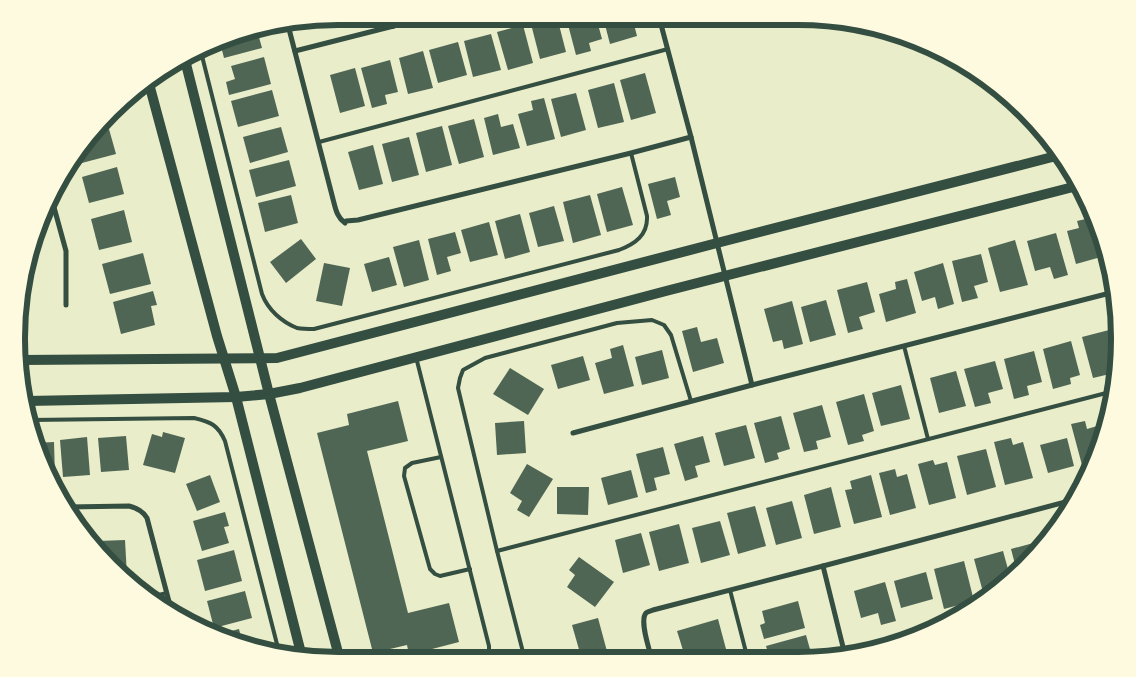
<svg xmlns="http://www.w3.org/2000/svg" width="1136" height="677" font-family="Spectral,serif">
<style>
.building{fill:#4f6655}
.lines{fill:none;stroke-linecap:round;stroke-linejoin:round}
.service{stroke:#344e41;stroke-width:4}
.minor{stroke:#344e41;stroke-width:5}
.secondary{stroke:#344e41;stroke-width:10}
.rim{fill:none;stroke:#344e41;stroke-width:6}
</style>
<rect width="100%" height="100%" fill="#e9edc9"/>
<g class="building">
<path d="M557,17L566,52L540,59L531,24Z"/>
<path d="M566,17H596L602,39L589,43L591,51L576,55Z"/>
<path d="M603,17H632L637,36L610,44Z"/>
<path d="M523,25L533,63L508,70L497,32Z"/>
<path d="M257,30L262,48L224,58L220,42L235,33Z"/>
<path d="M491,34L501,70L473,77L464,41Z"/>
<path d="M458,42L467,75L438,83L429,50Z"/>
<path d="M423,51L433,88L408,94L399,58Z"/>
<path d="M264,57L271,84L229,95L226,82L235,79L231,66Z"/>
<path d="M390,60L398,92L385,95L387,104L372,108L361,68Z"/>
<path d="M355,68L365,106L340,113L330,75Z"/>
<path d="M645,73L656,113L631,120L620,80Z"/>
<path d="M614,83L624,122L598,128L588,90Z"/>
<path d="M272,90L279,116L238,127L231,101Z"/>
<path d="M576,93L586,130L561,137L551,99Z"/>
<path d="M544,98L555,139L527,146L518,114L533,110L531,101Z"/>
<path d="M498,114L501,127L513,124L520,148L493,155L484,118Z"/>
<path d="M474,119L484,157L459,164L448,126Z"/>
<path d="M442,126L452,165L426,172L416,133Z"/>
<path d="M281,127L288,152L250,163L243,137Z"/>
<path d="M109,129L116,154L78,164L76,156L83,143L91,134Z"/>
<path d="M409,137L419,175L392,182L382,144Z"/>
<path d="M373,145L383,184L359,190L348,152Z"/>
<path d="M289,160L296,186L256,197L249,170Z"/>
<path d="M117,167L124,194L89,203L82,177Z"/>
<path d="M675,177L680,197L667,201L671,215L657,219L648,184Z"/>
<path d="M622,187L633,225L607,232L597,194Z"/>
<path d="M291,195L298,223L265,232L258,203Z"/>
<path d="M590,195L601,235L573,243L563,202Z"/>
<path d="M554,206L564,241L538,247L529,213Z"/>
<path d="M124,210L132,242L99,250L91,219Z"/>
<path d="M520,214L530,252L505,259L495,221Z"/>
<path d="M1090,218L1093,227L1101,257L1076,264L1067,231L1079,228L1077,221Z"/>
<path d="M489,222L498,255L470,262L461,230Z"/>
<path d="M455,232L461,253L447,257L451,271L437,275L428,239Z"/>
<path d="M1056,233L1068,275L1054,279L1050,267L1035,271L1027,241Z"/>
<path d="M301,239L316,259L286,283L270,262Z"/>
<path d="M419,240L429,280L404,287L393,247Z"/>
<path d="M1015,240L1028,285L1000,292L988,248Z"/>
<path d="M143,253L151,284L110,294L102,264Z"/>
<path d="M981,254L988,282L974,286L978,298L962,302L952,261Z"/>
<path d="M389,257L397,285L372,292L364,264Z"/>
<path d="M324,263L350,268L342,306L316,301Z"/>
<path d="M943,263L954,304L938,309L935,297L922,301L914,272Z"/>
<path d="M907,279L916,313L886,322L879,294L896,289L895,282Z"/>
<path d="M867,282L875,312L859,317L863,329L848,333L837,290Z"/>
<path d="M153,291L157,305L151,306L155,325L121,334L113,302Z"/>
<path d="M826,300L836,335L810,342L801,307Z"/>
<path d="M792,301L803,344L784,349L782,340L773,342L764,309Z"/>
<path d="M697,327L701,342L717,338L724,363L693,372L682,331Z"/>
<path d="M1113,329L1114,333V373L1093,378L1082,337Z"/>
<path d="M1071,341L1080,375L1070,378L1071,384L1053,389L1043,349Z"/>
<path d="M623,345L634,386L604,394L595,363L612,358L610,349Z"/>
<path d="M662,350L669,378L642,385L635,357Z"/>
<path d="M1034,351L1042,382L1027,386L1029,395L1014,399L1004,359Z"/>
<path d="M583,356L590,380L558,389L551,365Z"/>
<path d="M995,361L1003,389L988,393L991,403L975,407L964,369Z"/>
<path d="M510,368L544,389L528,415L493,394Z"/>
<path d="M956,371L966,406L939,413L930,378Z"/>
<path d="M901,385L910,419L881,426L872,393Z"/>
<path d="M864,394L874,431L862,435L864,441L848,445L836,402Z"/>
<path d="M398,401L408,441L367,451L408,613L449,603L459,642L409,655L407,645L373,653L317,433L349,425L347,414Z"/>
<path d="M822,405L831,437L816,441L818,449L804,452L793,413Z"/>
<path d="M781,416L790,449L777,453L779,459L765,463L754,423Z"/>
<path d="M524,421L526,453L497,455L495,423Z"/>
<path d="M1085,421L1087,429L1104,424L1088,463L1082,465L1071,424Z"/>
<path d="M746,425L755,458L724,466L715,433Z"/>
<path d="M163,432L185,438L175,473L143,465L152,434L162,437Z"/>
<path d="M126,436L129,470L101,472L98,438Z"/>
<path d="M703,436L710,462L695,466L698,477L685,481L674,444Z"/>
<path d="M87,437L90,475L63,477L60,440Z"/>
<path d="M1011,438L1013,445L1023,442L1033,478L1005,485L994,442Z"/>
<path d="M1067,438L1074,466L1048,473L1040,445Z"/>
<path d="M54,442L55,476H51L34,443Z"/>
<path d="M663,447L670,474L654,478L657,490L646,493L636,454Z"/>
<path d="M986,449L996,487L967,495L957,456Z"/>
<path d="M933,460L935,465L947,462L956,498L929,505L918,464Z"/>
<path d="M527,464L553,479L529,517L517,510L522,501L510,493Z"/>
<path d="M895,469L897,477L907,474L916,508L890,515L879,473Z"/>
<path d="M631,470L638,497L608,505L601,478Z"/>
<path d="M210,475L220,502L197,511L186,484Z"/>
<path d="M871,475L882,517L854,524L845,490L852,489L850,481Z"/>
<path d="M557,487H589L588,515L557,514Z"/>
<path d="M831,487L841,527L814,534L804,495Z"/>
<path d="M792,501L802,538L776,545L766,508Z"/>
<path d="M755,506L766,546L738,554L727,513Z"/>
<path d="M225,512L229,526L224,527L229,543L202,551L193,521Z"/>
<path d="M720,521L730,555L701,563L692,528Z"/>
<path d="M679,524L689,563L659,571L649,532Z"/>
<path d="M641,533L650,565L623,573L615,540Z"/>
<path d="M125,540L127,576L99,549L98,541Z"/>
<path d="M1037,542L1038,548L1017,572L1011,549Z"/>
<path d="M234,550L242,581L205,591L197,560Z"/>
<path d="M1003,551L1011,580L998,590L997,588L983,592L974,559Z"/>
<path d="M579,557L614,582L595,607L567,587L575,575L569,570Z"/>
<path d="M964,561L974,601L944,609L934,569Z"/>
<path d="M926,572L933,599L901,608L894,581Z"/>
<path d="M885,582L896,621L881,625L878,613L861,618L854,591Z"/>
<path d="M245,591L252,618L214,628L207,601Z"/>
<path d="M798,601L805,628L764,639L760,625L765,623L762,611Z"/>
<path d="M598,618L608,655L591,660H582L572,625Z"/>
<path d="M718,619L726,649L686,660L677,631Z"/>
<path d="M239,629L243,645L235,644L216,635Z"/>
<path d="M806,635L813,660H780L779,658L770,660L766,646Z"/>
<path d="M728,655L730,660H712V659Z"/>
</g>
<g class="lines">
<g class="service">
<path d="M390,16L393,27"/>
<path d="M201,52L262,294C268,310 282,322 297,328C303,329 309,329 314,329L619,250C635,244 648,235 647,216L631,153"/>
<path d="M319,142L668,49"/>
<path d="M904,346L928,439"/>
<path d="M416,357L489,646V654L486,660"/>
<path d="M30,420L194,418C211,422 218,425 225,441L279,652"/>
<path d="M441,457L412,463L405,468L404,476L430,569L435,574L440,576L470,569"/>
<path d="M497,551L1114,391"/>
<path d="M730,590L748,660"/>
<path d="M150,597L167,593"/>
<path d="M865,651L912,639"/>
<path d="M525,660L497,551L458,388L460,378L463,370L485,358L617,323L652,320L664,325L671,335L691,401"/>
</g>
<g class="minor">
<path d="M659,17L691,137L752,385"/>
<path d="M288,25L334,203C336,211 338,218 345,223L346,221L358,220L631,153L691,137"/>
<path d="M295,51L433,16"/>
<path d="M52,200L66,251V305"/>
<path d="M573,433L752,385L1114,292"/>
<path d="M68,507L129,506C137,508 143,511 147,518L172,613"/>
<path d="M823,566L845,655"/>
<path d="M652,660C650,651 639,621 646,613C647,612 651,611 653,610L823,566L1073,500"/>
</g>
<g class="secondary">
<path d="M185,60L269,394L340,660"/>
<path d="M148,80L217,336L236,397L302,657"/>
<path d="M20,360L277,358L717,243L1060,155"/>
<path d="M27,401L236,397L269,394L300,388L666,291L1077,186"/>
</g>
</g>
<path d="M0 0H1136V677H0ZM338 25H798A313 313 0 0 1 1111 338V339A313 313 0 0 1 798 652H338A313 313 0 0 1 25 339V338A313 313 0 0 1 338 25Z" fill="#fefae0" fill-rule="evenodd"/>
<path class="rim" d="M338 25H798A313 313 0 0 1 1111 338V339A313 313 0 0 1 798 652H338A313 313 0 0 1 25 339V338A313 313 0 0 1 338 25Z"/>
</svg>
